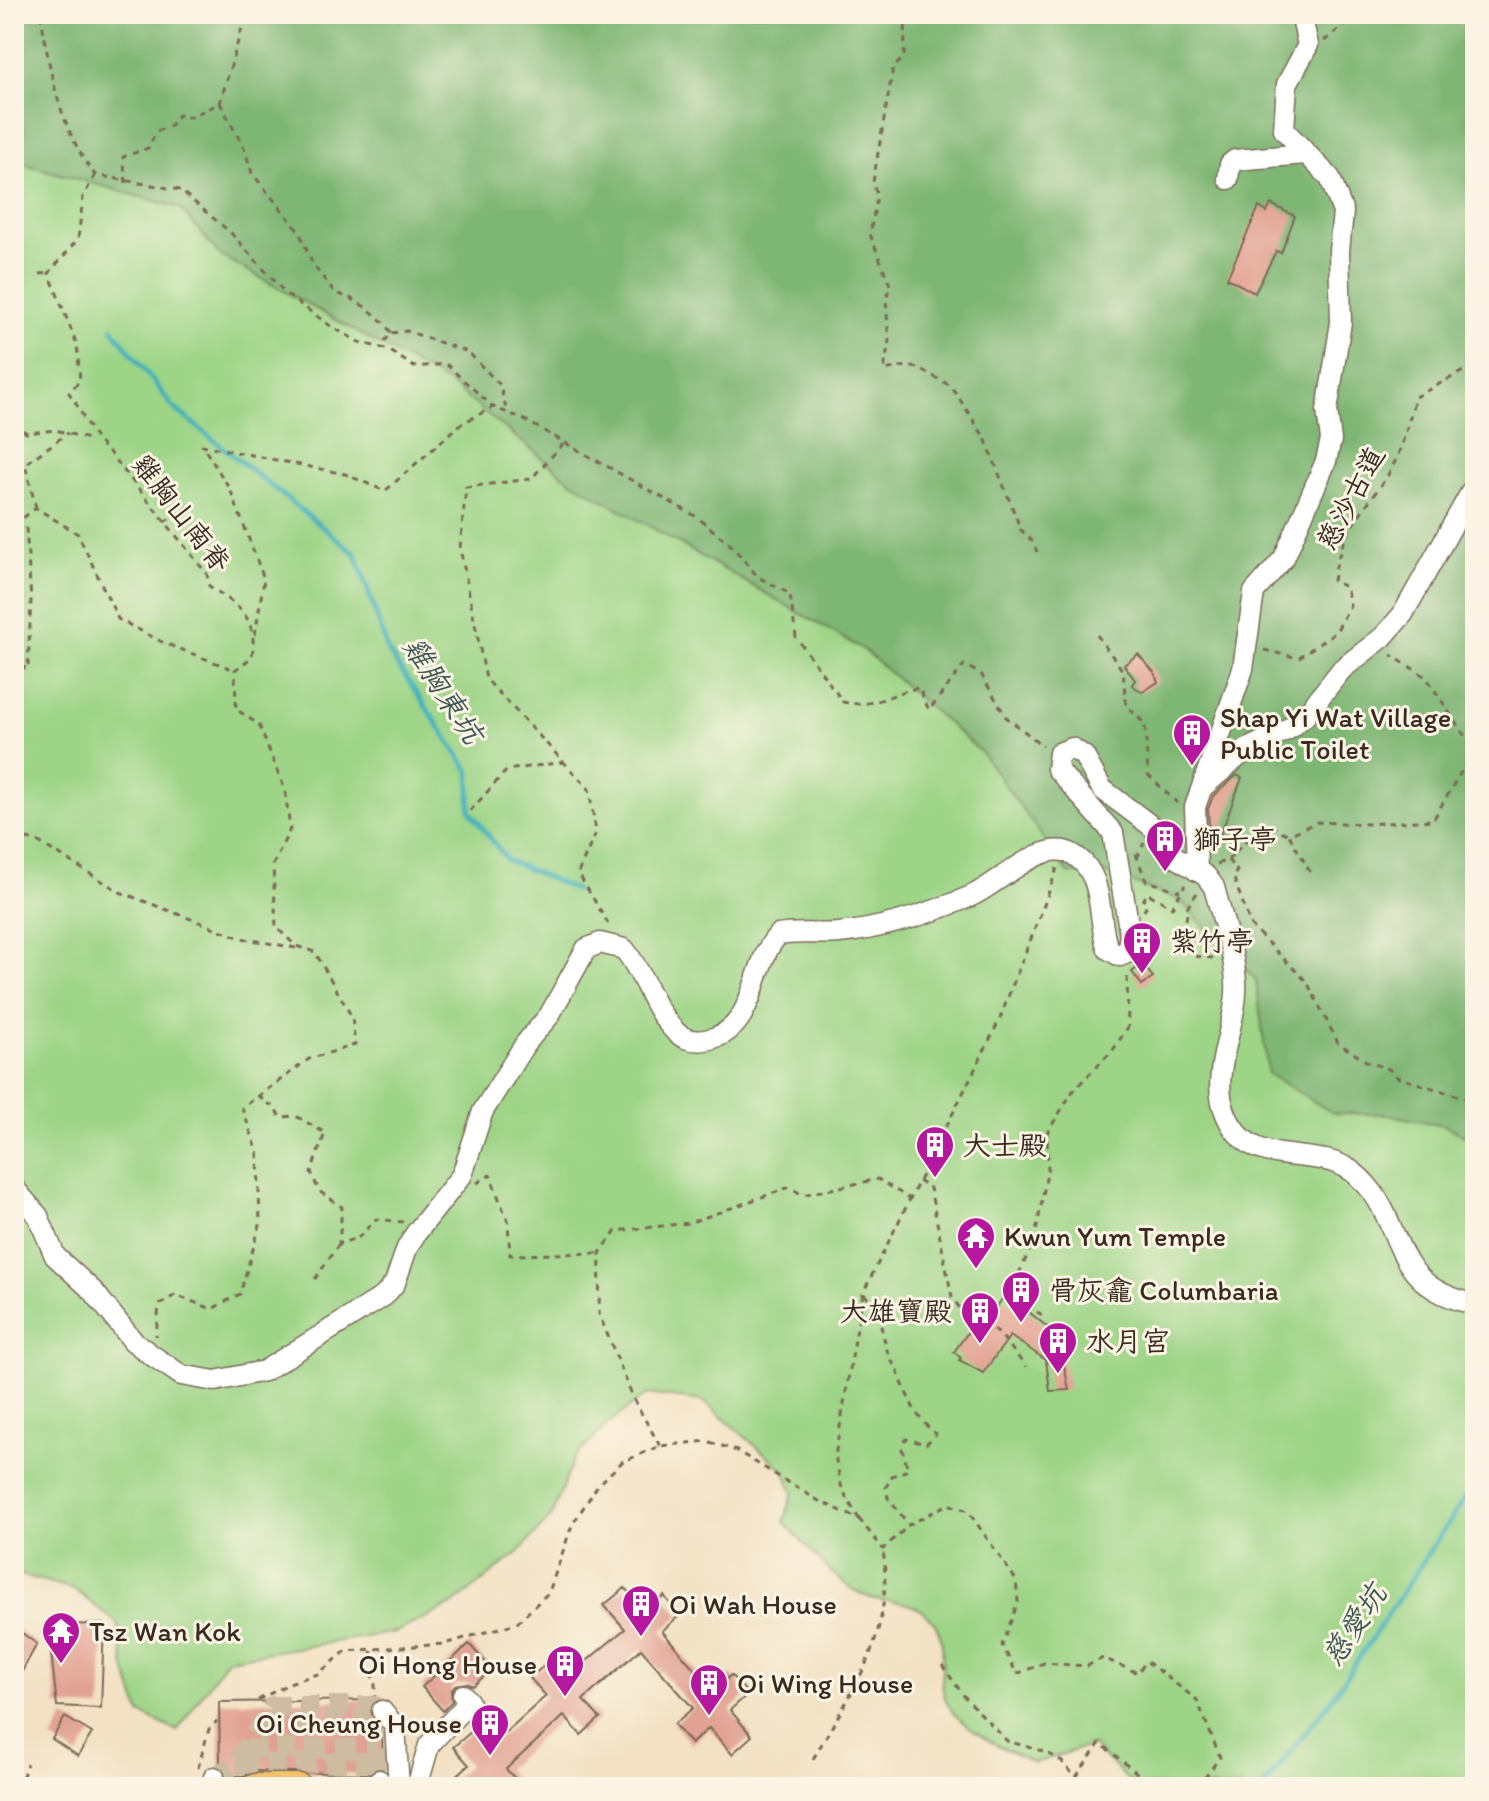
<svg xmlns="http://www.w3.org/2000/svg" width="1489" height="1801" font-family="Itim,'LXGW WenKai TC',sans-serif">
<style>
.green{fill:#9dd486;stroke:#6c7f52;stroke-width:2}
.forest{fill:#7eb673;stroke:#5c7048;stroke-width:2}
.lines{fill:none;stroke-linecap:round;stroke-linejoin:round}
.stream{stroke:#40b1b7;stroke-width:5}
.building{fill:#e2a293}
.minor-tunnel{stroke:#cdbca2;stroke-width:20;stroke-dasharray:20 10;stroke-linecap:butt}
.minor-casing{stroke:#7b6a58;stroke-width:23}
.major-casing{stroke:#7b6a58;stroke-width:29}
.path{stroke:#7b6a58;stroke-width:3;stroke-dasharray:6 6;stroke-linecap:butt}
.minor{stroke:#fff;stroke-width:20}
.major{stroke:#f2c36a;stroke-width:26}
.labels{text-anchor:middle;stroke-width:6;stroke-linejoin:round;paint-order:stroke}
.street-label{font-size:28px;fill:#3b2a1e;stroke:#fcf5e5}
.poi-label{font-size:28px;fill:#3b2a1e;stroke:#fcf5e5;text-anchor:start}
.water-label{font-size:30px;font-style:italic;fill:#3d5954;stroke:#fcf5e5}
</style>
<rect width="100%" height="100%" fill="#fcf5e5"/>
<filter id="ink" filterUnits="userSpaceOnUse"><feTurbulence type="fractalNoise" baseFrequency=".0125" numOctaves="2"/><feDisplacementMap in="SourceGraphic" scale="16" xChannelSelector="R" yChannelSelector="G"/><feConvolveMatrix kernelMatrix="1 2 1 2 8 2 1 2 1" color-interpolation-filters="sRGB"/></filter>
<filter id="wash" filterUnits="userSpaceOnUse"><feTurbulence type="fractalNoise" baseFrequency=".006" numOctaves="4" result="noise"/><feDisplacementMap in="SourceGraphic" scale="32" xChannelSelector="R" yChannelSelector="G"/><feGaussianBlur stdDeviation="1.8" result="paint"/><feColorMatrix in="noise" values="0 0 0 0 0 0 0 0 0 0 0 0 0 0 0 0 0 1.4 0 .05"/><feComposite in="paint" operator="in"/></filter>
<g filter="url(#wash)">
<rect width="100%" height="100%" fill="#f2e1c3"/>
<path class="green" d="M14,161L180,208L220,255L450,384L571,481L864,650L981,752L1069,873H1106L1180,900L1256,980L1269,1074L1333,1113L1384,1114L1444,1125L1475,1141V1787H1135L1092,1745L1035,1763C1007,1751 947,1725 943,1690C939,1660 952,1633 923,1612C906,1598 884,1604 865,1596C834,1582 808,1546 784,1522L793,1493L784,1470L703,1401L647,1394L610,1422L574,1458L551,1517L518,1553L452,1605L396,1632L227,1659L177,1731L140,1713L125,1668L117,1623L74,1589L14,1573Z"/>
<path class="forest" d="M14,14H1475V1141L1444,1125L1384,1114L1333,1113L1268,1074L1256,980L1180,900L1106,873L1069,874L981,752L864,650L571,481L450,384L220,255L180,208L14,161Z"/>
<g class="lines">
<g class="stream">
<path d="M112,328L174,408L356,554L388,651L470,772V811L507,860L575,890"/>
<path d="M1263,1787L1331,1700L1475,1483"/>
</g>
</g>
<g id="blocks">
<g class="building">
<path d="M1271,204L1295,216L1281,253L1276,251L1255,293L1227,278L1259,207L1267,212Z"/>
<path d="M1138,654L1154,672L1158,682L1142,692L1132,685L1135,680L1124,665Z"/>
<path d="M1237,775L1242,778L1220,835L1209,830L1208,809L1213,796Z"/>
<path d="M1142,964L1153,977L1142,985L1132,972Z"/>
<path d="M1002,1299L1016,1306L1018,1303L1052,1331L1048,1337L1060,1345L1069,1390L1050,1391L1046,1360L1010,1336L983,1373L959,1360L961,1358L954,1352L973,1325L981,1331Z"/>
<path d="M625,1588L645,1612L664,1596L680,1615L662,1631L713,1691L731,1675L748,1694L730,1710L752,1736L732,1754L709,1728L691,1744L674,1724L693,1708L641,1649L583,1700L600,1718L581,1735L564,1716L506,1769L523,1787H443L469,1765L453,1747L472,1731L488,1748L546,1696L530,1678L549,1661L565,1679L625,1629L604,1605Z"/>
<path d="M104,1624L101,1708L57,1706L48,1625Z"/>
<path d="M14,1627L37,1644L14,1686Z"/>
<path d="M469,1644L492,1669L473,1686L467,1683L455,1685L451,1691L452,1701L443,1711L422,1687Z"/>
<path d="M376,1700L369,1713L382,1731L383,1768H373L367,1774L255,1771L244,1776H227L220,1766L219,1702Z"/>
<path d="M65,1717L92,1733L78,1756L52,1739Z"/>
</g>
</g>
</g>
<g filter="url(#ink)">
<use href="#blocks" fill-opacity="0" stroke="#7b6a58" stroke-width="2"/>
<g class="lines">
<g class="minor-tunnel">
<path d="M264,1721L377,1720"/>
<path d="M246,1749L378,1748"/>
<path d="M236,1764L378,1762"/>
<path d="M214,1777L236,1764L273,1706H376L379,1780"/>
</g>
<defs>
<g id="minor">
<path d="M1228,179L1230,164L1235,160L1306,154"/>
<path d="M1203,787L1247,749L1287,730L1305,716L1342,669L1383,637L1403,614L1475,485"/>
<path d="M1197,871L1195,807L1243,669L1254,592L1284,558L1326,461L1331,440L1327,411L1341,322L1339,251L1343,212L1330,178L1284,130L1287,84L1308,45L1301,14"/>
<path d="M14,1188L38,1216L55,1256L94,1292L133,1341L150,1354L181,1375L215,1381L264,1371L384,1296L395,1283L407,1248L416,1233L462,1175L483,1111L525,1044L549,1016L586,949L600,943L624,949C644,973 651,1005 672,1028C680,1038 692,1042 705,1040C758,1032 749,966 778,935C798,931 819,935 839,933C884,929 928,914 969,897C997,886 1042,837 1072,854C1107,874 1096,918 1108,949L1120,956L1127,953L1130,935L1113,833L1057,769L1059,753L1072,748L1084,756L1102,789L1154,828L1174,856L1206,876L1214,887C1222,918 1234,951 1236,982C1239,1020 1210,1071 1224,1109C1247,1176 1315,1142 1353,1172C1409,1216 1382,1286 1475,1304"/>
<path d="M382,1711L395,1726L399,1787"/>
<path d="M379,1780V1787"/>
<path d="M212,1787L214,1777"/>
<path d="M417,1787L429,1745L469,1702L463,1695"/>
</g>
<path id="major" d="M255,1787H299"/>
</defs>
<use href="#minor" class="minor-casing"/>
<use href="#major" class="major-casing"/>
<g class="path">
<path d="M41,14C49,70 60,130 95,175L180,190L231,233L286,294L332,327L359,342L389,350L414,367L446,364L493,407L521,418L697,517L732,546L758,577L790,594L796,637L843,702C876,709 888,693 919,688L929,710L964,665L981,674L1006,717L1043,746"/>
<path d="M383,14H405"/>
<path d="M906,14L904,57L893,68L873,182L877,196L870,234L890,285L886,300L889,341L884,370L907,366L918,368L951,386L985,438L1021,530L1032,541L1037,552"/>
<path d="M1324,41L1359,14"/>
<path d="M220,103L245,150L252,173L299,231L313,265L336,294C353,295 383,318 391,333L380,348"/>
<path d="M95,175L83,197L78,239L49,273L77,345L80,380L69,393C84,413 90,438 109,452L207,574L209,586C239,606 258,617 252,657L235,670L236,709L259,725L285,790L290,829L273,865L276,927L296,946L315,952L352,1017L355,1045L309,1059L242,1108L258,1152L260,1225L240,1294L212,1309L175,1295L159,1305L156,1336"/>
<path d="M126,183L123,157L148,148L157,131L170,126L178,115L190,117L220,103L246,14"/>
<path d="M40,274L49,273"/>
<path d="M391,333L407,331L468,352L500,385L507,413"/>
<path d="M14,425L18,424L26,433L56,430L92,440"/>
<path d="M563,444L531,479L466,487L460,548L486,679L589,789L596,832L578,873L609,925"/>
<path d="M14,494H18L14,525L26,527L31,600L28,669L14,664"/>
<path d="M36,508L25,464L68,433"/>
<path d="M164,522L192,504"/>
<path d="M14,525L36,508L78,534L118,619L164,643L235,670"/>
<path d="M255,635L264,579L230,489L202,445L345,474L385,491L461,424L493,407"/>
<path d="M1097,635L1123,671L1126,705L1145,724L1148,775L1177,803"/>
<path d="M1264,650L1298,658L1336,632L1350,605L1346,587L1333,581C1342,530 1358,518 1386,478C1401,455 1408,424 1415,397L1469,368L1475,357"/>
<path d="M470,811L507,770L564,762"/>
<path d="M14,837L37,841L120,892L241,938L296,948"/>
<path d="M1136,854L1146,881L1180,891"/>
<path d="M1137,858L1144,843"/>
<path d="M1228,860L1237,871L1233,876L1251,926L1307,982L1338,1043L1366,1061L1389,1069L1397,1077L1475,1101"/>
<path d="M1217,864L1228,860L1263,822L1289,835"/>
<path d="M1310,872L1289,835L1317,822L1367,824L1433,820L1474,750L1426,677L1391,655"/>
<path d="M1197,893L1188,906L1183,944L1193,956L1213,958"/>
<path d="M1144,911L1146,907L1142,903L1147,893L1172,907L1185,885"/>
<path d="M258,1096L275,1108L280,1117L296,1116L325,1133L311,1172L319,1191L342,1207L339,1244L359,1237L376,1219L403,1222"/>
<path d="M918,1181L930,1188L952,1297L963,1313L989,1324L1004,1339L1026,1367"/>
<path d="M477,1183L490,1175L508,1222L510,1255L600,1253"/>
<path d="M315,1279L339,1244"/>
<path d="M864,1294C879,1309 881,1328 886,1346C888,1356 895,1366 899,1375C909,1399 915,1418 936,1434L926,1444L906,1439L902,1449L908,1470L892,1476L886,1487L888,1498L909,1525"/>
<path d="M1042,1315L1010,1294L1035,1238L1048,1168L1047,1133L1073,1091L1113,1050L1128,1027L1127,971"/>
<path d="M660,1446L634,1400L599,1314L600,1253L616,1231L689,1223L790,1187L802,1195L878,1179L910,1199"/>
<path d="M859,1519L883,1549L909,1525L948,1504L968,1511L1016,1580L1018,1602L1002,1645L1017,1674L1044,1663L1087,1666L1103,1658L1138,1673L1146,1661L1197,1700L1220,1757L1198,1787"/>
<path d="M372,1651L366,1666L375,1681V1696"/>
<path d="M942,1665L964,1696L1007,1741L1046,1752L1062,1762L1085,1787"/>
<path d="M258,1700L292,1682L318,1674L346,1651L444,1644L517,1623L549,1592L572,1525L598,1485L622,1462L660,1446L707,1441L737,1451L819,1501L859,1519L842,1489L835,1456L863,1293L1000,1019C1018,968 1040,920 1057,868"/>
<path d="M813,1759C854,1687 894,1637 883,1549"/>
<path d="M198,1768L209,1729L217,1721"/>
<path d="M1076,1777L1100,1743L1154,1787"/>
<path d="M14,1784L21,1782L27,1764"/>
</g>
<use href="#minor" class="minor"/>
<use href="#major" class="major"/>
</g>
</g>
<defs>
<symbol id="building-pin" viewBox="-11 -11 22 30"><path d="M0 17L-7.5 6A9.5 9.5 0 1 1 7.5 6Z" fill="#b5179e" stroke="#fcf5e5"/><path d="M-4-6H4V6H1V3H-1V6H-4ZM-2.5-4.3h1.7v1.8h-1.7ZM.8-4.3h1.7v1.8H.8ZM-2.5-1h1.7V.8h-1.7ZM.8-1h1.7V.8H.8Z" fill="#fff"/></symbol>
<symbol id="temple-pin" viewBox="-11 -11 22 30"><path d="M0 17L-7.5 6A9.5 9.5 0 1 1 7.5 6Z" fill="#b5179e" stroke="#fcf5e5"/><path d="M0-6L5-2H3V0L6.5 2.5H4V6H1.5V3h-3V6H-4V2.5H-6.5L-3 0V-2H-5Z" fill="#fff"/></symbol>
</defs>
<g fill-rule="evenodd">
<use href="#building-pin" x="1170" y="711" width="44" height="60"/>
<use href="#building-pin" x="1143" y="817" width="44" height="60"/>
<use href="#building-pin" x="1120" y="919" width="44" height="60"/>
<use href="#building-pin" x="913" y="1123" width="44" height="60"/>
<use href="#temple-pin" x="954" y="1214" width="44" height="60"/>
<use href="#building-pin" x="999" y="1268" width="44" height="60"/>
<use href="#building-pin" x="958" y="1289" width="44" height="60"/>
<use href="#building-pin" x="1036" y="1319" width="44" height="60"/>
<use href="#building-pin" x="619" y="1582" width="44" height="60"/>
<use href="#temple-pin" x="39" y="1609" width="44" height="60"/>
<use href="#building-pin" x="543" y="1642" width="44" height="60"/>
<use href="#building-pin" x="687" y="1661" width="44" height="60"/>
<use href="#building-pin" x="468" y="1701" width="44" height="60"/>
</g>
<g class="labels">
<g class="street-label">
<text transform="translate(1350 498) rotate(-62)" y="10">慈沙古道</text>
<text transform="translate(182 513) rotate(52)" y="10">雞胸山南脊</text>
</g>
<g class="poi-label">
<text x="1220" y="727">Shap Yi Wat Village<tspan x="1220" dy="32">Public Toilet</tspan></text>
<text x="1193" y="849">獅子亭</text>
<text x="1170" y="951">紫竹亭</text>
<text x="963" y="1155">大士殿</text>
<text x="1004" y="1246">Kwun Yum Temple</text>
<text x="1049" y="1300">骨灰龕 Columbaria</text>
<text x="952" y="1321" text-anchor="end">大雄寶殿</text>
<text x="1086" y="1351">水月宮</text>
<text x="669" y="1614">Oi Wah House</text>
<text x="89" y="1641">Tsz Wan Kok</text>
<text x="537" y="1674" text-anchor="end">Oi Hong House</text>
<text x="737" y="1693">Oi Wing House</text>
<text x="462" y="1733" text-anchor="end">Oi Cheung House</text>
</g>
<g class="water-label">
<text transform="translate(443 690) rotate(57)" y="10">雞胸東坑</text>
<text transform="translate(1354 1625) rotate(-56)" y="10">慈愛坑</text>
</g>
</g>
<rect width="1489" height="1801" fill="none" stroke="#fcf5e5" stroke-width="48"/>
</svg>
